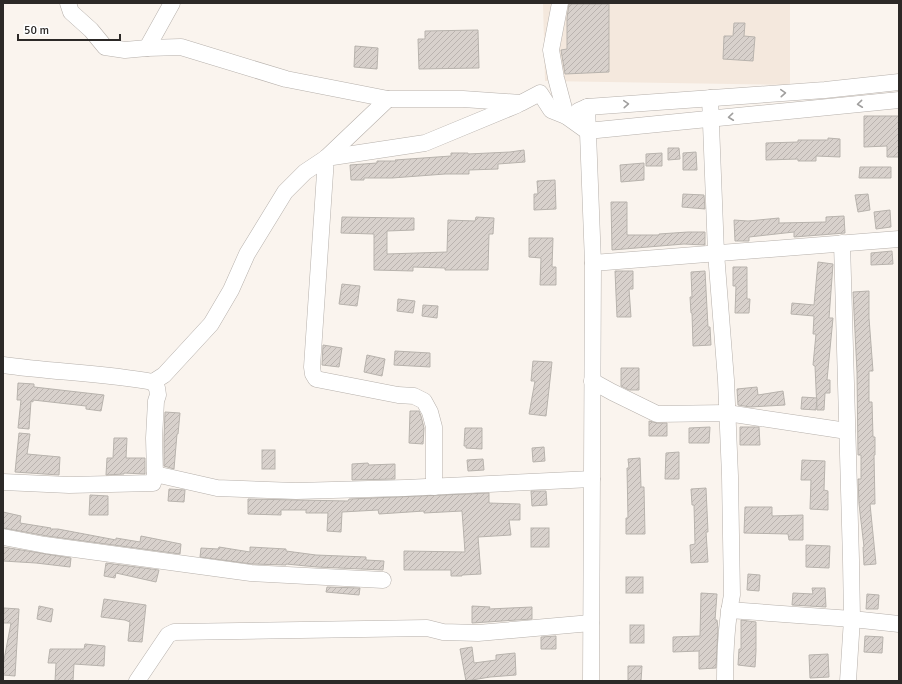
<svg xmlns="http://www.w3.org/2000/svg" width="902" height="684" font-family="Signika,sans-serif">
<style>
.built{fill:#f4e8dd}
.building{fill:url(#building-hatch);stroke:#b8b3ad}
.lines{fill:none;stroke-linecap:round;stroke-linejoin:round}
.minor-casing{stroke:#b6b0ab;stroke-width:17}
.minor{stroke:#fff;stroke-width:16}
.oneway{stroke:#a09f9e}
</style>
<defs>
<pattern id="building-hatch" width="6" height="6" patternUnits="userSpaceOnUse"><rect width="6" height="6" fill="#d8d1cc"/><path d="M-1 1l2-2M0 6l6-6M5 7l2-2" fill="none" stroke="#bab3af"/></pattern>
</defs>
<rect width="100%" height="100%" fill="#faf4ee"/>
<path class="built" d="M543,3H790V85L545,81Z"/>
<g class="building">
<path d="M569,4H609V72L565,74L561,50L567,49V18Z"/>
<path d="M734,23H745L744,36L755,37L753,61L723,59L724,36H733Z"/>
<path d="M478,30L479,68L419,69L418,39H425V31Z"/>
<path d="M355,46L378,48L377,69L354,67Z"/>
<path d="M864,116H899V157H887V146L864,147Z"/>
<path d="M828,138L840,139V157L816,156V161H798V159L766,160V143L798,142V140H828Z"/>
<path d="M668,148H679L680,159L668,160Z"/>
<path d="M524,150L525,162L498,164V169L469,170V174H445L392,178H364V180H351L350,165L377,163V161H396L395,160L451,156V153H468V154L510,152Z"/>
<path d="M696,152L697,170H683V153Z"/>
<path d="M662,153V166H646V154Z"/>
<path d="M644,163V180L621,182L620,165Z"/>
<path d="M860,167H891V178H859Z"/>
<path d="M555,180L556,209L534,210V194H538L537,181Z"/>
<path d="M683,194L704,195L705,209L682,207Z"/>
<path d="M868,194L870,210L858,212L855,195Z"/>
<path d="M611,202H627V235H659V234L688,232H705V245L684,244L612,250Z"/>
<path d="M890,210L891,227L876,229L874,212Z"/>
<path d="M844,216L845,233L794,237V232L749,237V241H735L734,220L748,221L779,218V223L826,222V217Z"/>
<path d="M342,217L401,218H414V230L387,231V254L447,252L448,220L475,221L476,217L494,218L493,234H489L488,270H445V268L413,267V271L374,270V234L341,233Z"/>
<path d="M529,238H553L552,267H556V285H540L541,258L529,257Z"/>
<path d="M892,251L893,264L871,265V253Z"/>
<path d="M818,262L833,264L829,318H833L827,380H830V393H825L824,410H817L815,366L813,365L816,334H813L814,316L791,314L792,303L814,305Z"/>
<path d="M733,267H747V299H750L749,313H735L736,286H733Z"/>
<path d="M615,271H633V289H629L631,317H617Z"/>
<path d="M705,271L708,327H710L711,345L693,346L692,313H691L690,297H692L691,272Z"/>
<path d="M342,284L360,286L357,306L339,304Z"/>
<path d="M869,291V318L873,371H869V402H872L873,437H875V455H874L875,504H870L876,564L864,565L863,547H864L859,504L858,479H861V455H858L857,372L853,292Z"/>
<path d="M398,299L415,301L413,313L397,311Z"/>
<path d="M423,305L438,306L437,318L422,316Z"/>
<path d="M323,345L342,348L339,367L322,365Z"/>
<path d="M395,351L430,353V367L394,365Z"/>
<path d="M367,355L385,359L382,376L364,372Z"/>
<path d="M533,361L552,362L546,416L529,414L535,381H531Z"/>
<path d="M621,368H639V390H629L621,386Z"/>
<path d="M18,383L34,384V387L104,395L101,411L86,409V406L33,400V402L31,401L29,429L18,428L21,400H17Z"/>
<path d="M757,387L758,395L783,391L785,405L750,407L738,405L737,389Z"/>
<path d="M802,397L817,398L816,410L801,409Z"/>
<path d="M410,411H419L421,416L424,428L423,444L409,443Z"/>
<path d="M165,412L180,413L178,434H177L174,469L164,466V438Z"/>
<path d="M649,421L657,423H667V436H649Z"/>
<path d="M710,427L709,443H689V428Z"/>
<path d="M740,427H759L760,445H740Z"/>
<path d="M465,428H482V449L466,448V446H464Z"/>
<path d="M19,433L30,434L27,454L60,457L59,475L15,472Z"/>
<path d="M114,438H127L126,458H145V474L124,473V474L106,475L107,458H113Z"/>
<path d="M544,447L545,461L533,462L532,448Z"/>
<rect x="262" y="450" width="13" height="19"/>
<path d="M679,452V479H665L666,453Z"/>
<path d="M640,458L641,487H644L645,534H626V518H628L627,468H629L628,459Z"/>
<path d="M483,459L484,470L468,471L467,460Z"/>
<path d="M802,460L825,461L824,490L828,491V510L810,509L811,480H801Z"/>
<path d="M368,463L369,465L395,464V479L352,480V464Z"/>
<path d="M706,488L708,532H706L708,562L691,563L690,545L695,544L694,505H692L691,489Z"/>
<path d="M169,489L185,490L184,502L168,501Z"/>
<path d="M531,491H546L547,505L532,506Z"/>
<path d="M489,493V503L520,504V520H509L511,535L478,537L481,574L462,575V576H451V570H404V551L465,552L462,511L424,513V511L379,514L378,510L342,512L341,532L327,531L328,513H306V510H281V515L248,514V499L348,501L349,499Z"/>
<path d="M90,495L108,496V515H89Z"/>
<path d="M745,507H772V516L803,515V540H789L788,534L744,533Z"/>
<path d="M3,512L21,516L20,523L51,528L50,529H58L116,540V538L140,542L141,536L181,544L180,554L47,536L3,528Z"/>
<rect x="531" y="528" width="18" height="19"/>
<path d="M806,545L830,546L829,568L806,567Z"/>
<path d="M3,547L71,558L70,567L36,563L3,561Z"/>
<path d="M219,547L250,552V547L286,549V551L316,555L366,557V560L384,561L383,570L317,567L286,564V565L252,564L200,557L201,548L218,549Z"/>
<path d="M106,563L159,570L156,582L116,573L115,578L104,576Z"/>
<path d="M748,574L760,575L759,591L747,590Z"/>
<rect x="626" y="577" width="17" height="16"/>
<path d="M327,587L360,588L359,595L326,592Z"/>
<path d="M812,588H825L826,607L792,605L793,593L813,594Z"/>
<path d="M701,593L717,594L715,620H717L718,628L716,668L699,669V651L673,652V637L700,636Z"/>
<path d="M867,594L879,595L878,609H866Z"/>
<path d="M104,599L146,605L142,642L128,641L130,622L125,620L101,617Z"/>
<path d="M39,606L53,609L51,622L37,619Z"/>
<path d="M472,606L490,607L489,609L532,607V619L472,623Z"/>
<path d="M4,608L19,609L15,676L3,675V665L11,623H3Z"/>
<path d="M741,620L756,622V651L755,667L738,665L739,649H741Z"/>
<rect x="630" y="625" width="14" height="18"/>
<path d="M556,636V649H541V637Z"/>
<path d="M865,636L883,637L882,653L864,652Z"/>
<path d="M85,644L105,646L104,666L74,664L73,681H55L56,663H48L50,649H84Z"/>
<path d="M472,647L474,663L496,660V655L515,653L516,675L490,677L466,681L460,649Z"/>
<path d="M828,654L829,677L810,678L809,655Z"/>
<path d="M628,666H642L641,681H628Z"/>
</g>
<g class="lines">
<defs>
<g id="minor">
<path d="M68,3L71,12L91,30L105,47L125,50L147,48L181,47L286,79L388,99H463L521,103L540,93L551,110L566,116L587,131L899,100"/>
<path d="M560,3L551,50L556,78L566,116"/>
<path d="M147,48L172,3"/>
<path d="M710,98L716,253L726,380L730,476L732,595C726,624 725,652 725,681"/>
<path d="M587,107L593,263L591,681"/>
<path d="M578,111L587,107L825,90L899,82"/>
<path d="M842,243L851,560L852,619L848,681"/>
<path d="M593,263L899,239"/>
<path d="M3,365C53,372 103,373 153,382L157,388L158,395L156,401L154,438L155,474"/>
<path d="M592,381L612,392L657,414L727,413L847,431"/>
<path d="M153,382L164,375L211,324L231,290L247,254L285,192L305,172L326,158L388,99"/>
<path d="M3,482L69,485L153,483L155,474L217,488L296,491L405,488L592,479"/>
<path d="M434,487V427L430,412L424,401L414,396L398,395L316,379L313,374L312,367L326,158L425,143L517,105"/>
<path d="M3,537L45,545L251,573L383,580"/>
<path d="M729,610L852,619L899,624"/>
<path d="M137,681L168,635L174,632L427,628L443,632L478,633L591,623"/>
</g>
</defs>
<use href="#minor" class="minor-casing"/>
<use href="#minor" class="minor"/>
</g>
<defs><path id="oneway-chevron" d="M-2-3.5L2.5 0L-2 3.5" fill="none" stroke-width="1.6" stroke-linecap="round" stroke-linejoin="round"/></defs>
<g class="oneway">
<use href="#oneway-chevron" transform="translate(783 93) rotate(-4)"/>
<use href="#oneway-chevron" transform="translate(626 104) rotate(-4)"/>
<use href="#oneway-chevron" transform="translate(860 104) rotate(174)"/>
<use href="#oneway-chevron" transform="translate(731 117) rotate(174)"/>
</g>
<rect width="902" height="684" fill="none" stroke="#2c2927" stroke-width="8"/>
<path d="M18 34v6h102v-6" fill="none" stroke="#2c2927" stroke-width="2"/>
<text x="24" y="34" font-size="12" fill="#2c2927" stroke="#ffffff" stroke-width="3" paint-order="stroke">50 m</text>
</svg>
